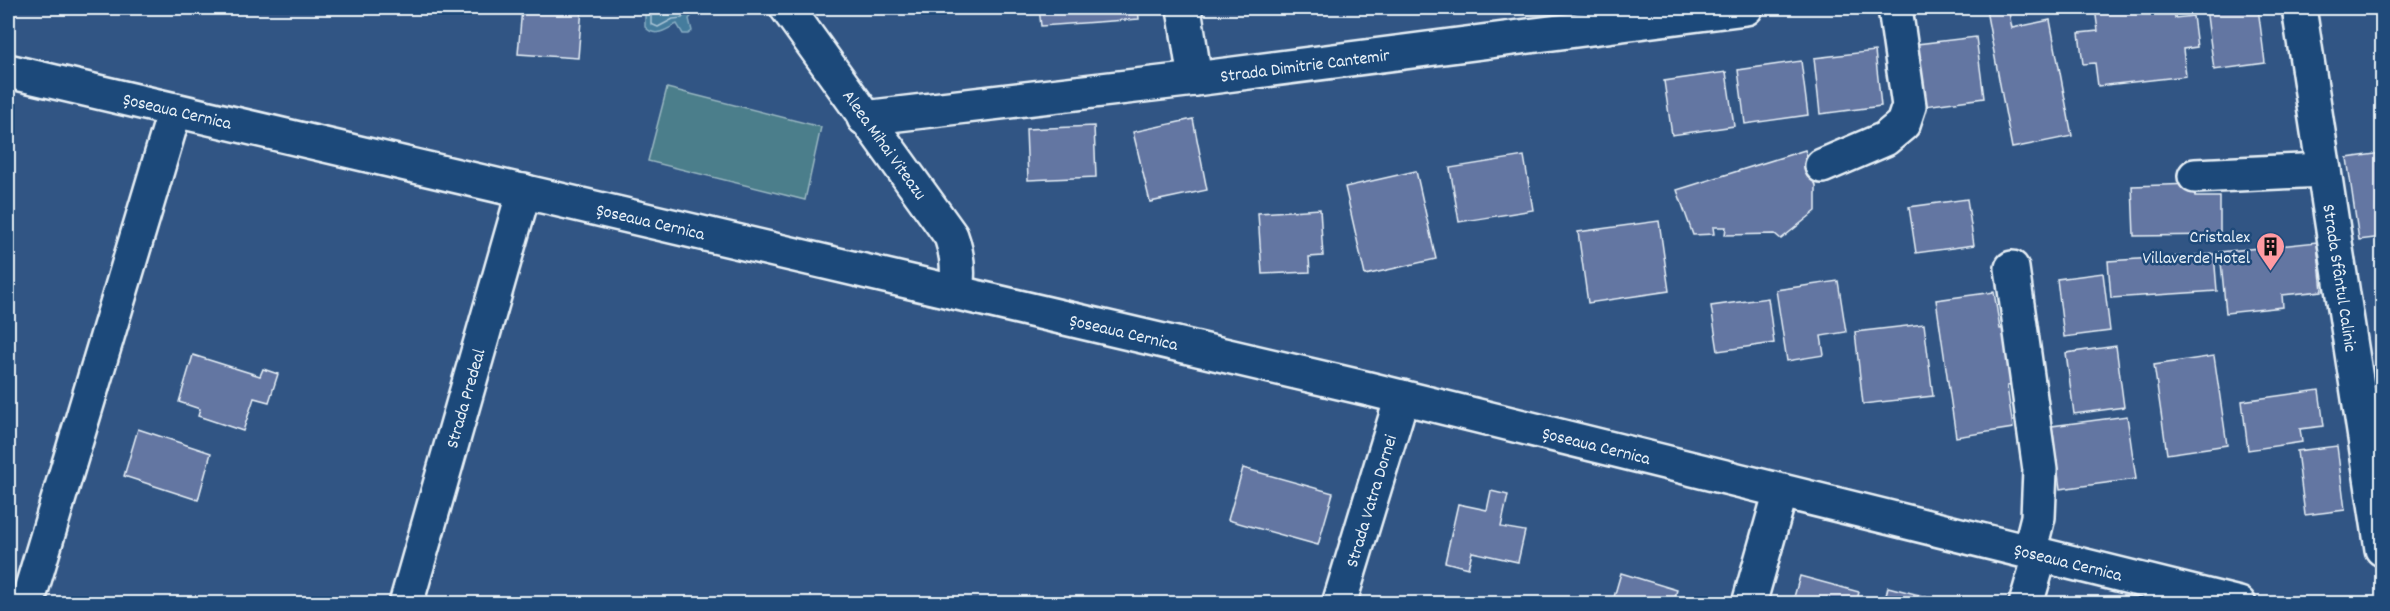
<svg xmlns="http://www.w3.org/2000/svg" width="2390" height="611" font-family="Dekko,sans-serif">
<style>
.green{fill:#4c7e8b;stroke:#9ab8c2;stroke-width:1.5}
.water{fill:#447c9d;stroke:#86abc1;stroke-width:1.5}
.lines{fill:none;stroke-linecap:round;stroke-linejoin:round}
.shore{stroke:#a6c2d4;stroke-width:1.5}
.building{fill:#6476a2;stroke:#e8f1f8;stroke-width:1.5}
.street-casing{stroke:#e8f1f8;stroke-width:38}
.secondary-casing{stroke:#e8f1f8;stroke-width:38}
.street{stroke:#1f4a7a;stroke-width:33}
.secondary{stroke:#1f4a7a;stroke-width:33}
.labels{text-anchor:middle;stroke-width:5;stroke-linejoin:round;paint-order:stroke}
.street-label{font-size:18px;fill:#e8f1f8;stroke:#1f4a7a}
.poi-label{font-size:18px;fill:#e8f1f8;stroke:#1f4a7a;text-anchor:end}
</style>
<rect width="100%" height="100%" fill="#315584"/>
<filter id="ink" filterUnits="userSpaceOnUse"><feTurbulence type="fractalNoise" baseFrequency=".0167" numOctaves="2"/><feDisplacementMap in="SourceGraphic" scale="12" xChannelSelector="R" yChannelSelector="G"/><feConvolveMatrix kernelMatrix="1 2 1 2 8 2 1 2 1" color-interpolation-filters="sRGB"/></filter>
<g filter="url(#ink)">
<path class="green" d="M667,88L821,127L805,200L648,161Z"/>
<path class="water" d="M645,8H694L693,14L689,19L692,31L688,34H683L677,24C666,29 656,39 645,27Z"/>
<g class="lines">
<path class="shore" d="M651,8V24L658,27L673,19L682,18L688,8"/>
</g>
<g class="building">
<path d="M522,8H582L578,58L518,54Z"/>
<path d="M931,8H986L933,16Z"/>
<path d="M1039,8H1138L1139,19L1041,26Z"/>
<path d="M1997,8H2008L2012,28L2050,20L2072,136L2012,148L1986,10Z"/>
<path d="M2095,8H2174L2175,18L2193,16L2197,47L2183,49L2186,76L2098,86L2095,63L2083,64L2079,33L2098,31Z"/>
<path d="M2206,8H2258L2265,63L2214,70Z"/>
<path d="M1976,37L1984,98L1925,106L1917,44Z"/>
<path d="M1875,51L1881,106L1820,114L1814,58Z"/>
<path d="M1801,61L1808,115L1745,124L1738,70Z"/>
<path d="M1726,72L1734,126L1672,135L1664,81Z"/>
<path d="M1193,119L1207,190L1150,202L1133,132Z"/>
<path d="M1094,126L1096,177L1028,180L1026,129Z"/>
<path d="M1805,150L1816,186V211L1781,239L1775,234L1725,235L1726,227H1713L1714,234L1693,235L1677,190Z"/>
<path d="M2382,153V237L2359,240L2347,158Z"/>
<path d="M1524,156L1533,210L1459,222L1450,168Z"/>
<path d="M1416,171L1436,259L1365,275L1345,187Z"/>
<path d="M2194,184L2195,197H2220V235L2134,236L2132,186Z"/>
<path d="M1967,199L1974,245L1916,253L1909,207Z"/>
<path d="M1320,209L1323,256L1309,257L1310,272L1262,274L1258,213Z"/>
<path d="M1659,221L1669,291L1588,303L1578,232Z"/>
<path d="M2317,242L2322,291L2282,295L2283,307L2226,313L2220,252Z"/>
<path d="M2214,254L2217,291L2111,298L2108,261Z"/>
<path d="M2103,273L2110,331L2064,337L2057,279Z"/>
<path d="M1838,281L1846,332L1821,336L1824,355L1787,361L1776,290Z"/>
<path d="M1994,292L2000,329L2010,328L2018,384L2007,386L2013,428L1956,437L1936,300Z"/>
<path d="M1768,298L1774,343L1718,351L1711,306Z"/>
<path d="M1924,324L1933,396L1863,404L1855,332Z"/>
<path d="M2116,346L2124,407L2074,414L2066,353Z"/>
<path d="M193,355L260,376L263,369L278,374L269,402L254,398L243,431L198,416L200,409L179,402Z"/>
<path d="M2214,356L2227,445L2167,454L2154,365Z"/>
<path d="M2319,390L2324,426L2300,429L2302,442L2248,450L2242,401Z"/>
<path d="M2127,416L2136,479L2060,489L2052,426Z"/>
<path d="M138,429L211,453L198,500L124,476Z"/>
<path d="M2337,446L2345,510L2305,515L2297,451Z"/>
<path d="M1243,468L1333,493L1318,545L1228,520Z"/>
<path d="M1491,491L1508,495L1501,527L1525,531L1518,562L1472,552L1468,568L1445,562L1458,504L1487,510Z"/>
<path d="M1621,573L1677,590L1673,604H1612Z"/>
<path d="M1800,576L1859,592L1856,604H1792Z"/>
<path d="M1888,587L1939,600V604H1884Z"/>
</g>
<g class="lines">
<defs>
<g id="street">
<path id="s1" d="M787,8L951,236C958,255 959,272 956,292"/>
<path d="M1184,8L1195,79"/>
<path id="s2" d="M2299,8L2382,549"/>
<path id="s3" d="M864,118L1195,79L1746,8"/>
<path d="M1822,166L1885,139L1903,124L1909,106L1895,8"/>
<path d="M2195,176L2324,170"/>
<path d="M2012,268L2040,470L2038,517L2029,553"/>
<path d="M27,604L175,110"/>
<path id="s4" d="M406,604L524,191"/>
<path id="s5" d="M1339,604L1402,397"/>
<path d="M1749,604L1781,491"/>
<path d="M2026,604L2040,556"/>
</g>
<g id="secondary">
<path id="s6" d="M8,71L1369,389L2239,604"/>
</g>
</defs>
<use href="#street" class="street-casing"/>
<use href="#secondary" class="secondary-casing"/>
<use href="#street" class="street"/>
<use href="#secondary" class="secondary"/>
</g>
</g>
<defs>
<symbol id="building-pin" viewBox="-11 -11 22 30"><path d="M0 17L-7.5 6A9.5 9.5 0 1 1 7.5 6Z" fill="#ff9aa2" stroke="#1f4a7a"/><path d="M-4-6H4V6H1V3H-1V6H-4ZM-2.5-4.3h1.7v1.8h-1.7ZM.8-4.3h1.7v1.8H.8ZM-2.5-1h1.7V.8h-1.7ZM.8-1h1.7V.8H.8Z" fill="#111"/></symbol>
</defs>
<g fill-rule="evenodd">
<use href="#building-pin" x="2254" y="230" width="33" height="45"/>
</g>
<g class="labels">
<g class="street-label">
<text dy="6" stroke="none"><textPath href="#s3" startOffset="444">Strada Dimitrie Cantemir</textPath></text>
<text dy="6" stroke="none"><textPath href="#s6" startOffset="174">Șoseaua Cernica</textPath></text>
<text dy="6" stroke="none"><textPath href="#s1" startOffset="168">Aleea Mihai Viteazu</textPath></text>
<text dy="6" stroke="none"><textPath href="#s6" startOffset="660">Șoseaua Cernica</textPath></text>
<text dy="6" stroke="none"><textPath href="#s2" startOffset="273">Strada Sfântul Calinic</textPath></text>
<text dy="6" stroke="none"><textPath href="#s6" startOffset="1146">Șoseaua Cernica</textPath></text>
<text dy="6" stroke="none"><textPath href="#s4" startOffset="214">Strada Predeal</textPath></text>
<text dy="6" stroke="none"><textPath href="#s6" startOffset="1632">Șoseaua Cernica</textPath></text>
<text dy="6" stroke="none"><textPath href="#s5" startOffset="108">Strada Vatra Dornei</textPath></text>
<text dy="6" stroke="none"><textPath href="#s6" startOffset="2118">Șoseaua Cernica</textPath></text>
</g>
<g class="poi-label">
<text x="2250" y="242">Cristalex<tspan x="2250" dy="21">Villaverde Hotel</tspan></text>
</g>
</g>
<rect width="2390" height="611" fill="none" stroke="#1f4a7a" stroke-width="30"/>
<rect x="15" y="15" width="2360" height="581" fill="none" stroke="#e8f1f8" stroke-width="2" filter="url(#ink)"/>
</svg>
